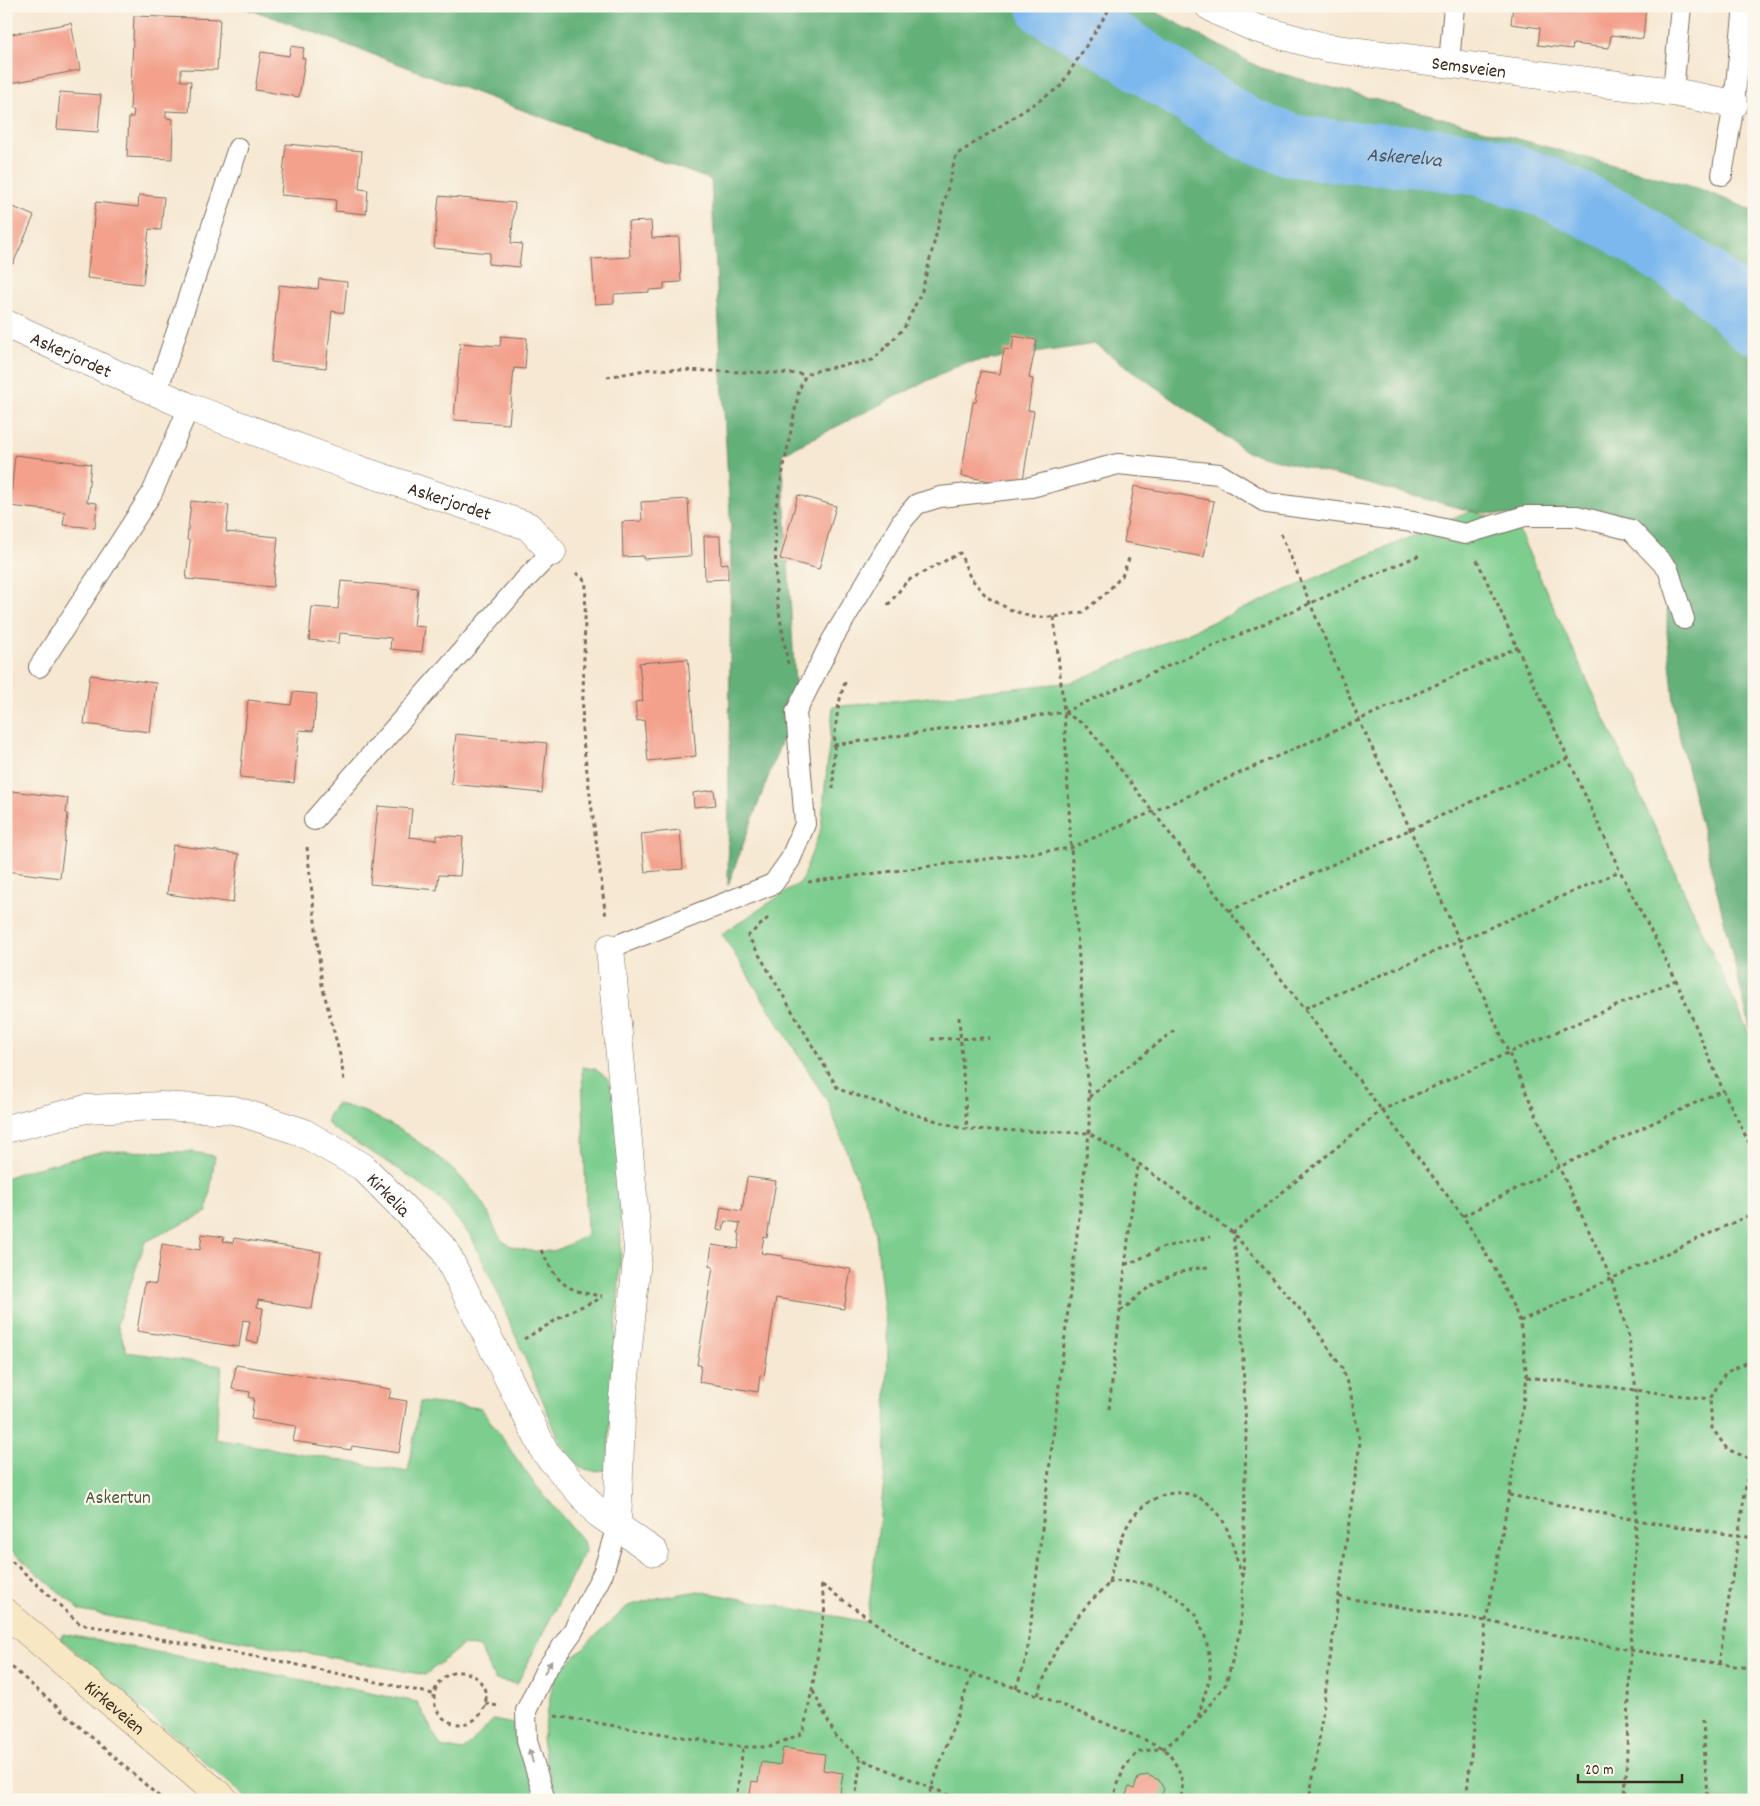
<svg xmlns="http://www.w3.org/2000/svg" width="1760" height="1806" font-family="Dekko,sans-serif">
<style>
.green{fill:#7bcd8e;stroke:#5b7c56}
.forest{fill:#64b079;stroke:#506d4c}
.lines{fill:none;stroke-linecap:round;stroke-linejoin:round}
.river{stroke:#7cb8ee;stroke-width:62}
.building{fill:#f3a18d}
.service-casing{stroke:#7c6c5d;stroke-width:22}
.minor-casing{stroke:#7c6c5d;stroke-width:29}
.secondary-casing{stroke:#7c6c5d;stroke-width:29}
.path{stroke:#7c6c5d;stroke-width:3;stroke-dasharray:4 4;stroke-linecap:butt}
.service{stroke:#fff;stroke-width:20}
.minor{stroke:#fff;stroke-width:28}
.secondary{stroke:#f7e8c3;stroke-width:28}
.oneway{fill:#a79f9a}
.labels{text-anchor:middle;stroke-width:4.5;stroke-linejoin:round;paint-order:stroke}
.street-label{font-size:19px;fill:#3b2a1e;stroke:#fbf7ec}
.park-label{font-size:19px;fill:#4e5b40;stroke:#fbf7ec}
.water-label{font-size:20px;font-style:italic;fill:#4e555c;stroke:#fbf7ec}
</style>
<rect width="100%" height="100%" fill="#fbf7ec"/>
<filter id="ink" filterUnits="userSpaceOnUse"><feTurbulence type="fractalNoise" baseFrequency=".02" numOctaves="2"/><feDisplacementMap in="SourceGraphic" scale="10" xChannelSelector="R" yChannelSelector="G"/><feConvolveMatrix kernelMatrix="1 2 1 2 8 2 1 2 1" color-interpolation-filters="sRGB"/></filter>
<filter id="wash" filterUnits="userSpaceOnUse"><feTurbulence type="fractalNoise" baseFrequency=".0096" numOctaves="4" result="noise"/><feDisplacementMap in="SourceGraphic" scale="20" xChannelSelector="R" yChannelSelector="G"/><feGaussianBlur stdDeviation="1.12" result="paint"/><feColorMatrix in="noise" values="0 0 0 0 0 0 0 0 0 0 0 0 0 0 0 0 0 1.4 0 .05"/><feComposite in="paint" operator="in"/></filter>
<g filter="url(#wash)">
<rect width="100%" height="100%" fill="#f6e8d2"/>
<g class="green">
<path d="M1471,511L1516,525L1754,1044V1800H558L551,1781L542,1740L554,1677L589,1642L628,1606L657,1598L698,1591L867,1622L885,1474L888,1346L875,1226L828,1102L722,934L801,882L821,828L833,707L1073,682Z"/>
<path d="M582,1067L595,1069L607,1078L615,1099L619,1134L621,1250L607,1470L594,1471L581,1468L561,1444L495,1287L472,1238L442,1201L405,1173L334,1129L328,1124V1116L336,1104C383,1110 458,1165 484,1205C490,1214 496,1236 504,1242C516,1251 537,1252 552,1251C563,1249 576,1240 587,1235Z"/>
<path d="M104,1151L193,1152L215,1156L207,1212L145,1242L117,1324L127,1352L222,1366L215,1439L408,1472L420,1402L481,1408L533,1482L583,1541L585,1551L517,1684L495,1680L480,1648L463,1645L425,1675L81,1611L6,1546V1178L21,1172Z"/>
<path d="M63,1634L417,1702L441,1747L463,1751L493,1720L519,1725L541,1800H249L60,1638Z"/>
</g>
<path class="forest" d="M236,6H1145L1261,68L1700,189L1754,211V1044L1676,722L1667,632L1668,569L1631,530L1471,511L1247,452L1095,344L961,364L782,454L796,702L728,885L731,533L711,180L264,14Z"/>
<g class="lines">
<path class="river" id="s1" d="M1048,6L1114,43L1245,128L1290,145L1335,151L1423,157L1482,165L1549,188L1617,221L1704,278L1754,323"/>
</g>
<g id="blocks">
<g class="building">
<path d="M1513,6H1646L1643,39L1611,35L1609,48L1573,44L1572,49L1538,45L1540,28L1511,24Z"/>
<path d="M134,16L220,19L217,70L181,69V81H191L189,112L166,111V118L173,119L172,159L127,157L129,117H133L134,110H130Z"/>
<path d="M71,23L80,70L6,84V35Z"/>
<path d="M291,46L304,48L302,58L305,59L299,97L255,90L261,52L289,56Z"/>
<path d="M60,92L101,95L98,132L57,129Z"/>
<path d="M286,144L362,151L359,189L368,190L366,214L335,211L336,200L281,195Z"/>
<path d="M139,195L164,197L161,230L149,229L143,284L87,278L96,202L138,207Z"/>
<path d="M439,196L515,203L511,243L522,244L519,267L488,264L490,253L434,248Z"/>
<path d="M6,204L34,216L13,264L6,261Z"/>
<path d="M651,221L652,238L679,237L681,282L664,283V289L649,290V292L614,294V303L595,304L592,259L630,257L628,222Z"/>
<path d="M319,279L347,282L344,313L332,311L326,368L271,362L279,285L318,289Z"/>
<path d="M501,336L527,338L525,369L514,368L509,424L454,420L460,343L500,346Z"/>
<path d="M1014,336L1037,340L1029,378L1033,379L1028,410L1034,411L1022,486L961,476L973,402H976L981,371L1000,374L1004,349L1012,350Z"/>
<path d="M15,455L91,464L87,502L97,503L95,528L63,525L65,512L10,506Z"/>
<path d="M1134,486L1214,501L1204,557L1124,542Z"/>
<path d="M798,495L836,506L819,569L780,559Z"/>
<path d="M688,499L691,556L643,559V556L623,557L622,522L642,521L641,502Z"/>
<path d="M191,501L229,505L226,532L278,537L273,587L186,579L190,541L187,540Z"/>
<path d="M704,536H720L721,564L728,563V579L705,580Z"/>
<path d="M341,581L418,588L414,626L425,627L422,652L390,649L391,638L340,633L339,643L309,640L312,607L338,609Z"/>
<path d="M688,659L696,756L648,761L644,720L637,721L635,702L643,701L639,663Z"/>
<path d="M90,675L156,683L150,732L84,724Z"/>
<path d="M293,692L317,694L313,731L299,730L294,783L240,777L248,700L291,705Z"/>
<path d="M456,734L547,743L542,793L451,784Z"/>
<path d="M714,790L716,805L694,807L693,793Z"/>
<path d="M12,791L68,798L66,813L68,814L60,878L6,871V835Z"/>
<path d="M378,806L412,809L409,837L437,840V835L463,837L460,876L439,875L437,890L370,884Z"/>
<path d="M680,830L683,869L645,872L641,834Z"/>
<path d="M173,845L239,854L233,903L167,894Z"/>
<path d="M747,1177L776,1181L767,1238L764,1237L761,1253L783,1256V1258L851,1269L844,1309L776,1298L764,1376L760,1375L758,1392L699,1382L701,1365H697L713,1267L709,1266L712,1245L738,1249L740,1234L738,1233L740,1223L725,1221L723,1231L717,1230L721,1207L742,1211Z"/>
<path d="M202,1234L224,1237L223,1241L233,1243L234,1238L321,1252L312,1309L258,1300L257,1307L263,1308L258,1343L246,1341L250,1321L243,1320L239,1347L137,1331L145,1282L156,1284L162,1244L200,1250Z"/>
<path d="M236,1365L391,1389L389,1398L407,1401L399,1453L352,1446L351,1450L293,1441L296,1426L251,1419L254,1398H249L250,1392L232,1389Z"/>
<path d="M783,1748L825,1754L823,1770L843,1773L840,1793L845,1794L844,1800H749L752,1781L758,1782L761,1762L780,1765Z"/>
<path d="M1147,1775L1159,1780L1164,1789L1159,1800H1124L1129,1787L1134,1789L1138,1778Z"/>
</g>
</g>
</g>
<g filter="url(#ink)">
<use href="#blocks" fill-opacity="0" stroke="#7c6c5d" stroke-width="1"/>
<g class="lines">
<defs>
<g id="service">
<path d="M1449,63L1454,6"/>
<path d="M1673,92L1681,6"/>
<path d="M1722,175L1734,104L1744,6"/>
<path d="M157,391L238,148"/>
<path d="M39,667L152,493L189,407"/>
<path d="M314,820L518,587L552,552"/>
<path d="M610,948L773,884L790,860L805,824L796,712L832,640L903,520L917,504L940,497L1031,487L1118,464L1219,474L1267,503L1413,522L1465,534L1525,516H1577L1631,530L1668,569L1684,619"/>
<path d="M545,1800L527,1741L526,1711L545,1671L573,1631L603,1573L617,1526"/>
</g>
<g id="minor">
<path id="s2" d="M1209,6L1219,12L1255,28L1328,48L1673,92L1734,104"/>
<path id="s3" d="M6,324L189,407L354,468L528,526L552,552"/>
<path d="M610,948L638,1249L621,1417L617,1526"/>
<path id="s4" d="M6,1129L86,1109L161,1106L234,1110L302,1132L363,1167L444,1249L545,1452L598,1513L654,1552"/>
</g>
<g id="secondary">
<path id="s5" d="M6,1613L225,1800"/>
</g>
</defs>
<use href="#service" class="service-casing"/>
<use href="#minor" class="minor-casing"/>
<use href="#secondary" class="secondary-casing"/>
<g class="path">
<path d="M607,377L651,369L806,374"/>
<path d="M1281,534L1359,720L1410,829L1559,1167L1611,1278L1629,1337L1636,1390V1520L1625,1800"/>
<path d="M1477,560L1620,871L1676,980L1723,1090L1754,1153"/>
<path d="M576,573L586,581L582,733L606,918"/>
<path d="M888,605L907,581L960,553L970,577L987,597L1009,609L1031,617H1054L1083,612L1105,594L1122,576L1130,556"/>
<path d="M1054,617L1064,712L1088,727L1463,1216L1497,1272L1520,1321L1527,1377L1509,1495L1486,1621L1466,1800"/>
<path d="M788,664L776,594L775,511L799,390L806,374L823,369L873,360L904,328L922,291L956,155L1060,87L1110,8L1108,6"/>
<path d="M834,745L1064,712L1422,554"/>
<path d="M833,789C834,755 833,712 846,680"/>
<path d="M307,847L322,985L341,1059L344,1081"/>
<path d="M808,882L1071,848L1359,720L1518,647"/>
<path d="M1229,911L1569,758"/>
<path d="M768,918L748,936L838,1089L903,1111L964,1129L1089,1133L1139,1164L1233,1233L1311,1322L1342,1368L1351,1395L1360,1442L1316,1761L1309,1800"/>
<path d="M1305,1008L1620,871"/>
<path d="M959,1017L967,1129"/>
<path d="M931,1039L990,1038"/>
<path d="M1089,1097L1177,1028"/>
<path d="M1463,1216L1559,1167L1723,1090"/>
<path d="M541,1250C558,1283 564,1291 602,1296"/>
<path d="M1125,1264L1131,1263L1164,1247L1210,1237"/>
<path d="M1120,1310L1124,1309C1131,1303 1137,1296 1144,1291C1163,1277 1186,1268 1210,1267"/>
<path d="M1520,1321L1754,1213"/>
<path d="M524,1339L573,1310L602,1298"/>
<path d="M1754,1362H1748L1725,1373L1710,1399L1712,1428L1727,1449L1750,1459H1754"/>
<path d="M1527,1377L1710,1399"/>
<path d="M1109,1409L1135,1179L1139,1164"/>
<path d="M1509,1495L1636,1520L1754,1538"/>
<path d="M6,1556L80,1624L284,1662L433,1694"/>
<path d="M1108,1583L1121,1581L1142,1583L1164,1589L1183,1602L1196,1615L1206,1639L1210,1659V1677L1198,1717"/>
<path d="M822,1585L926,1659L1038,1695L1164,1748C1176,1763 1187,1779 1180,1800"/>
<path d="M1339,1597L1486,1621L1631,1650L1754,1669"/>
<path d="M6,1662L163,1800"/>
<path d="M1719,1664L1750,1459"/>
<circle cx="460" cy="1698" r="26"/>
<path d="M1016,1688L1027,1656L1089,1133V1097L1071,848L1064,712"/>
<path d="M813,1691L836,1737L861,1759L961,1800"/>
<path d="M1038,1695C1043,1682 1047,1669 1053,1656C1061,1638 1076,1618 1089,1603C1095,1596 1103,1591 1108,1584C1110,1580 1111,1574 1112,1569C1118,1552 1122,1531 1133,1517C1158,1485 1200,1484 1222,1519C1231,1534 1236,1559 1242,1576"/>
<path d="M485,1704L499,1706"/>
<path d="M555,1716L743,1747H769L803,1733L812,1690L825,1607L821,1584"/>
<path d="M1703,1720L1707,1800"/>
<path d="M736,1800L743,1747"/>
<path d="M855,1800L861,1759"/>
<path d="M927,1800L972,1674"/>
<path d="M1112,1800L1124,1768L1138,1752L1164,1748L1196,1722L1226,1684L1240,1631L1243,1580L1246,1431L1240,1292L1233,1233L1382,1110L1508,1053L1676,980"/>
<path d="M1751,1800L1754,1799"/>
</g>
<use href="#service" class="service"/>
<use href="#minor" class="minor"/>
<use href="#secondary" class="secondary"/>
</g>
<defs><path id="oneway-solid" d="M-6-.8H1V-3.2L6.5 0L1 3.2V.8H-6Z" transform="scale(1.25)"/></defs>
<g class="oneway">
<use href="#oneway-solid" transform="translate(548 1667) rotate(-58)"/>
<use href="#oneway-solid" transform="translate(531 1756) rotate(-106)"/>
</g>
</g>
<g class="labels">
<g class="street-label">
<text dy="7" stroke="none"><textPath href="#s2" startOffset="269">Semsveien</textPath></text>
<text dy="7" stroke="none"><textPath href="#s3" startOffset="72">Askerjordet</textPath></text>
<text dy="7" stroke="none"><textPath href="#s3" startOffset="478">Askerjordet</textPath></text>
<text dy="7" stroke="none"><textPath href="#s4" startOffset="410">Kirkelia</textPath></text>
<text dy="7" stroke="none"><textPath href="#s5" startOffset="144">Kirkeveien</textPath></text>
</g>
<g class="park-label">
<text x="118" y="1503">Askertun</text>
</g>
<g class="water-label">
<text dy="7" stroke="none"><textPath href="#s1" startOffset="395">Askerelva</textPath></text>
</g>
</g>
<rect width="1760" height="1806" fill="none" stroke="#fbf7ec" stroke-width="25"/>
<path d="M1578 1774v8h104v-8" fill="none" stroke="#3b2a1e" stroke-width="2.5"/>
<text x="1585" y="1774" font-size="15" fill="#3b2a1e" stroke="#fbf7ec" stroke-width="4" paint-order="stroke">20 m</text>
</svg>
